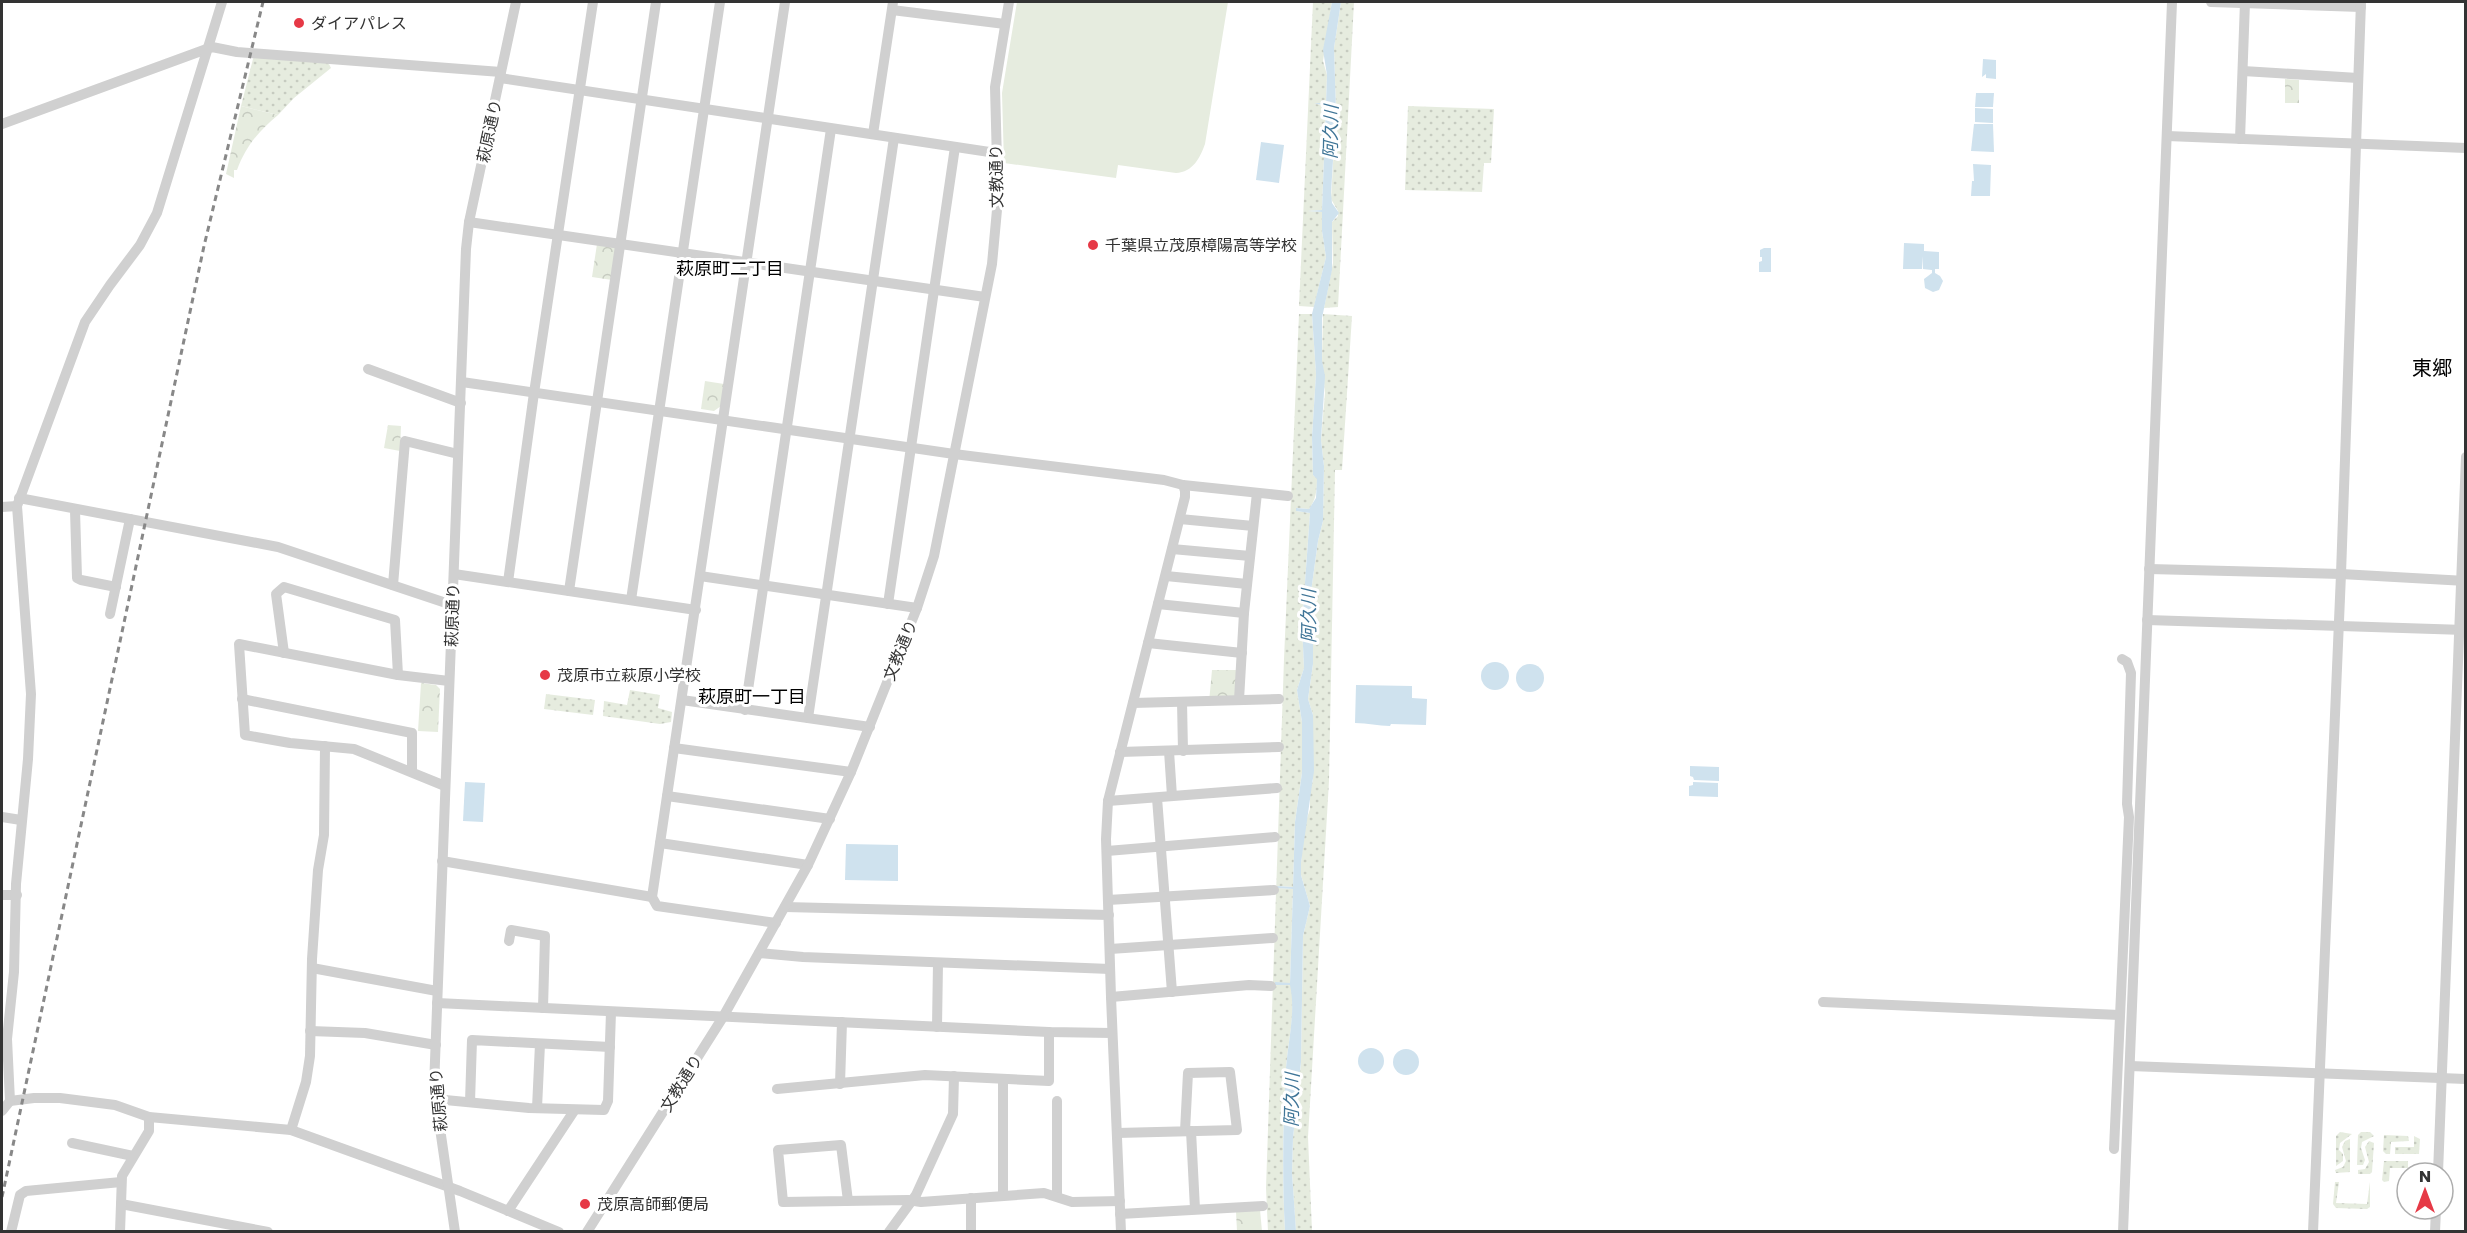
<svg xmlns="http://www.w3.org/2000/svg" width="2467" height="1233" font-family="Poppins,'Noto Sans JP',sans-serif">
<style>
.grass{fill:url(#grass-dots)}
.park{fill:url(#park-crowns)}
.pitch{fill:#e6ecdf}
.water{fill:#cfe2ee}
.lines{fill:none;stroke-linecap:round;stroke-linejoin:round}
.minor{stroke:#d0d0d0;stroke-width:10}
.rail{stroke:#888;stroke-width:3;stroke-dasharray:6 4.5;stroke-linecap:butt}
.poi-dot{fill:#e63946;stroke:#fff;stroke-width:2}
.labels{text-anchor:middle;stroke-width:6;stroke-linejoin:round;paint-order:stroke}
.poi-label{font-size:16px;fill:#333;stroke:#fff;text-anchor:start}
.street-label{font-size:16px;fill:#333;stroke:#fff}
.water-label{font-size:18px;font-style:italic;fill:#3f7597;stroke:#fff}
.neighbourhood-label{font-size:18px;fill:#000;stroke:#fff}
.quarter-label{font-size:20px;fill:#000;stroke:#fff}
</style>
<defs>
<pattern id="grass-dots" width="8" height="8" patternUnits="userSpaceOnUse" patternTransform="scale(1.5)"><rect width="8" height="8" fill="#e6ecdf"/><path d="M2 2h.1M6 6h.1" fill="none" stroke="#c6cbc0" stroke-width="1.8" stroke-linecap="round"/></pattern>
<pattern id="park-crowns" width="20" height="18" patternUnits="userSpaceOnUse" patternTransform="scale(1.5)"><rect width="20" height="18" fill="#e6ecdf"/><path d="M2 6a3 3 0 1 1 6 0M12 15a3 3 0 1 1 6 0" fill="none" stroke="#c6cbc0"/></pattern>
</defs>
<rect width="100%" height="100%" fill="#fff"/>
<g class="grass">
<path d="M1313,2H1332L1323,61L1327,75L1326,103L1314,104L1326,105L1322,210L1308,211L1322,212V231L1326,257L1314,307L1299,306Z"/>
<path d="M1341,2H1354L1338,307L1324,308L1333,263L1332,222L1338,216V211L1331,199L1336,111L1334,48Z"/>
<path d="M254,55L328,62L331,68L294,98L278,115L241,106Z"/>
<path d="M1408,106L1494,109L1491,163H1484L1482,192L1405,190Z"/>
<path d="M1299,314H1312L1316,374L1312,437L1313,475L1317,478C1317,490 1316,500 1309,509L1297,508L1296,511L1310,513L1302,624L1304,668L1297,690L1302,722V773L1295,822L1293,887L1278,886V888L1293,889L1290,983H1275L1291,985C1296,1013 1288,1040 1286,1068C1283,1123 1282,1177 1285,1231L1268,1232L1266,1188L1284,659Z"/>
<path d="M1323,314L1352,316L1342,470H1335L1329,781L1308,1137L1312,1231L1296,1232L1292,1173L1293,1138L1301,1062L1303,936L1310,906L1301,875V863L1305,824L1310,809V791L1313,780V715L1308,699L1313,664V625L1310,599L1318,541L1323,521L1324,466L1321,440L1325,393L1322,361Z"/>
<path d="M630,690L660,695L658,708L672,712L671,722L660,724L603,716L604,701L627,705Z"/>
<path d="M546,694L595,700L593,715L544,709Z"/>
<path d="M2340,1132L2352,1134L2340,1143L2339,1150L2343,1154V1161L2336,1166V1136Z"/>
<path d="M2361,1132H2370L2374,1136L2362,1142L2361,1148L2365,1160L2363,1165H2357L2358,1135Z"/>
<path d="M2384,1135L2408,1136L2409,1141L2391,1142L2390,1154H2386L2383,1151Z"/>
<path d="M2414,1136L2420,1139L2419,1154H2395V1147H2414Z"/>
<path d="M2350,1139V1172L2336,1173L2335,1170L2343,1167L2346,1161L2342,1147L2345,1141Z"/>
<path d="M2369,1141L2374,1143L2372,1172L2370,1174H2358V1170L2365,1169L2369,1162L2365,1147Z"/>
<path d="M2384,1161H2408V1168H2390L2389,1181L2384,1182L2382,1180Z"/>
<path d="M2335,1182H2339L2336,1203L2367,1204L2370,1182V1207L2367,1209L2336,1208L2333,1204Z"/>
</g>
<g class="park">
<path d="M2285,79L2299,80V103H2285Z"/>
<path d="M241,106L278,115C258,132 246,146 237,170H234V178L226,174Z"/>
<path d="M597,244L614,246L617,251L612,280L592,277Z"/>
<path d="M705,381L724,384L721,406L714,411L701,409Z"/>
<path d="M388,425L401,426L400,451L384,448Z"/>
<path d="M1212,670H1240L1237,702H1209Z"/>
<path d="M421,683L436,685L440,689L438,732L418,731Z"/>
<path d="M1260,1210L1262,1231H1237L1236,1212Z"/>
</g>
<path class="pitch" d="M1017,2H1228L1205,144C1200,158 1193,172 1176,173L1118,165L1116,178L1004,163L1002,93Z"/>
<g class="water">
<path d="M1332,2H1341L1334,48L1336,111L1331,193L1332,203L1339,213L1332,222V270L1322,318V361L1325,376L1321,440L1324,466L1323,521L1318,541L1310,599L1313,625V664L1308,699L1313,715L1314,771L1301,863V875L1310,906L1303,936L1301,1062L1293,1138L1292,1173L1296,1231H1285C1282,1177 1283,1123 1286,1068C1288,1040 1296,1013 1290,985H1275V982L1290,983L1293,889L1277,888V886L1293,887L1295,822L1302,773V722L1297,690L1304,668L1302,624L1310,513L1296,511V508L1309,509L1316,498L1317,479L1313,475L1312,437L1316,374L1312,314L1326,257L1322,231V212L1308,211L1322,210L1326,106L1314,103H1326L1327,75L1323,50Z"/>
<path d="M1983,59L1996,60V79L1986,78V74L1982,77Z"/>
<path d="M1976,93H1994L1993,107H1975Z"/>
<path d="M1975,108L1993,109V123L1975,122Z"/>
<path d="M1974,124H1993L1994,152L1971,151Z"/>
<path d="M1261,142L1284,145L1279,183L1256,180Z"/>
<path d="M1973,164L1991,165L1990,196H1971L1972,181H1974Z"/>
<path d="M1904,243L1924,244V251L1939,252V269H1935V273L1940,276L1943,281L1939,290L1933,292L1925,288L1924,279L1932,273V270L1923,269V256L1922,269H1903Z"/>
<path d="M1764,248H1771V272H1759V262L1762,261V257H1760V250Z"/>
<circle cx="1495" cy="676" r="14"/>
<circle cx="1530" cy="678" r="14"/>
<path d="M1356,685L1412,686V698L1427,699L1426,725L1391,724L1390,726C1378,726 1368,723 1355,723Z"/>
<path d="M1690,766L1719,767V781L1694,780L1693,777L1690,776Z"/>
<path d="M465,782L485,783L483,822L463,821Z"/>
<path d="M1693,782L1718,783V797L1689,796V786L1693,785Z"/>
<path d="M846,844L898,845V881L845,880Z"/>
<circle cx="1371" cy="1061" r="13"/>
<circle cx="1406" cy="1062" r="13"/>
</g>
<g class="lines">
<g class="minor">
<path d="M2211,2L2361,7"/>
<path d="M892,10L1005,24"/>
<path d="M2243,71L2358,78"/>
<path d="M500,78L996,153"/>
<path d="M2,124L212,47L237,52L501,72"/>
<path d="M873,134L893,2"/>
<path d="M2167,136L2466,148"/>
<path d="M2240,139L2245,2"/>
<path d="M469,222L985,297"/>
<path d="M368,369L461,403"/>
<path d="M462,382L954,454L1164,480L1183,485L1185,491V497L1108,801L1106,839L1111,997L1121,1232"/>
<path d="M1183,485L1288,496"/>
<path d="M19,498L278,547L452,605"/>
<path d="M2,507L17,506"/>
<path d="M75,510L77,578L81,580L116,587"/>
<path d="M1180,519L1253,526"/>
<path d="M1172,549L1250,556"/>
<path d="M2149,569L2341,574L2466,581"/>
<path d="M454,574L696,610"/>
<path d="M700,576L917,608"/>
<path d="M1166,576L1247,584"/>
<path d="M508,582L534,393L593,2"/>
<path d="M393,585L405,441L458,454"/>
<path d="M569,591L656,2"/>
<path d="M631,600L720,2"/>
<path d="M888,604L955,147"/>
<path d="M1158,604L1244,613"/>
<path d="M110,614L130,519"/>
<path d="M2147,620L2465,630"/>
<path d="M1148,643L1242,653"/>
<path d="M284,653L276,594L284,587L395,620L398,675"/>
<path d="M242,699L412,733V772"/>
<path d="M682,700L870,727"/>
<path d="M1239,700L1244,613L1257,493"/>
<path d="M1182,702L1183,751"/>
<path d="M1133,703L1279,699"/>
<path d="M745,710L831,129"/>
<path d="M808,718L894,138"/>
<path d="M674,748L851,772"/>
<path d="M1169,751L1172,796"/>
<path d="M1120,752L1279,747"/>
<path d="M445,786L354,749L290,743L245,735L239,644L398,675L449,681"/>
<path d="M667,796L830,819"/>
<path d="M1157,798L1172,992"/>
<path d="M1108,801L1277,788"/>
<path d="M2,817L21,820"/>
<path d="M660,843L808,865"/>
<path d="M1107,851L1275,837"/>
<path d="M442,861L652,897"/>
<path d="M2,895H17"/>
<path d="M1108,900L1274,890"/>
<path d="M785,907L1109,915"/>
<path d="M776,923L657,906L652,897L785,2"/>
<path d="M509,941L511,930L545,936L543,1008"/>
<path d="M1110,949L1273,938"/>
<path d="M759,953L803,957L1110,969"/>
<path d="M312,968L437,991"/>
<path d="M1111,997L1249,985L1271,986"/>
<path d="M1823,1002L2120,1015"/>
<path d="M437,1003L1049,1032L1112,1033"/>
<path d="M937,1027L938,963"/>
<path d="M310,1031L365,1033L436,1045"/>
<path d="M2130,1066L2466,1079"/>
<path d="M840,1084L842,1022"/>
<path d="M777,1089L925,1075L1049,1081V1032"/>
<path d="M435,1099L529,1108L604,1110L608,1101L611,1012"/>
<path d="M10,1101L34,1098H60L115,1105L149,1117L291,1130L460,1191L559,1232"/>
<path d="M470,1102L472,1040L610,1047"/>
<path d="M537,1108L540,1044"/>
<path d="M2,1111L10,1101L7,1039L14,972L16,884L28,759L31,694L17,506L85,322L110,285L140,245L157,213L222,2"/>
<path d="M291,1130L306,1082L310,1056L312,959L318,870L324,835L325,746"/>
<path d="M1191,1131L1195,1209"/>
<path d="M1117,1133L1237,1130L1230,1072L1188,1073L1185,1131"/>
<path d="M72,1143L133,1156"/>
<path d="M2114,1149L2129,817L2127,804L2131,673L2127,662L2122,659"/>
<path d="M2438,1173L2466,457"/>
<path d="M1003,1196V1080"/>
<path d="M1057,1196V1101"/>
<path d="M971,1198V1232"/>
<path d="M848,1201L841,1145L778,1150L783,1202L908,1200L921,1202L1044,1193L1072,1202L1120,1201"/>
<path d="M121,1204L268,1232"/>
<path d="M508,1211L574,1111"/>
<path d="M1120,1214L1263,1206"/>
<path d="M11,1232L20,1195L26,1191L121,1182"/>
<path d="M120,1232L122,1176L149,1131V1117"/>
<path d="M455,1232L434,1087L466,249L469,222L516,2"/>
<path d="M587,1232L723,1017L808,865L851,772L917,608L934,556L992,264L998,199L995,87L1009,2"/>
<path d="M889,1232L916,1195L953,1114L954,1076"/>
<path d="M2123,1232L2172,2"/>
<path d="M2313,1232L2341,574L2361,2"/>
<path d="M2435,1232L2436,1209"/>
</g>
<path class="rail" d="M2,1197L204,246L263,2"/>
</g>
<g class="poi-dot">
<circle cx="299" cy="23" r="6"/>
<circle cx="1093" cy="245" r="6"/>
<circle cx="545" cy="675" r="6"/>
<circle cx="585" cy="1204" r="6"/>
</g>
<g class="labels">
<g class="poi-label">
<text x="311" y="29">ダイアパレス</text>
<text x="1105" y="251">千葉県立茂原樟陽高等学校</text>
<text x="557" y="681">茂原市立萩原小学校</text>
<text x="597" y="1210">茂原高師郵便局</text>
</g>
<g class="street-label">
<text transform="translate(489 131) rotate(-78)" y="6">萩原通り</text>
<text transform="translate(996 176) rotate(-91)" y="6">文教通り</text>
<text transform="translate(452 615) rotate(-88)" y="6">萩原通り</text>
<text transform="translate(900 650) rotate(-68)" y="6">文教通り</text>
<text transform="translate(681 1083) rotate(-58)" y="6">文教通り</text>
<text transform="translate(438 1100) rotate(-95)" y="6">萩原通り</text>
</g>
<g class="water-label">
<text transform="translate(1331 132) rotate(-89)" y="6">阿久川</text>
<text transform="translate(1309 616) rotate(-90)" y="6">阿久川</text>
<text transform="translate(1292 1100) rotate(-89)" y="6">阿久川</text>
</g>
<g class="neighbourhood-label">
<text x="730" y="275">萩原町二丁目</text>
<text x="752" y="703">萩原町一丁目</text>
</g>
<g class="quarter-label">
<text x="2432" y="375">東郷</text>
</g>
</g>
<rect width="2467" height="1233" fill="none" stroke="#333333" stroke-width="6"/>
<g transform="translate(2425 1191)"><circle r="28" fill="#ffffff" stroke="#adadad" stroke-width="1.5"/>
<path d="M0-4.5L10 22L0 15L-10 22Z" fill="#e63946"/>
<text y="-9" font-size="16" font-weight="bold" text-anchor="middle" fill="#333333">N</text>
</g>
</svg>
